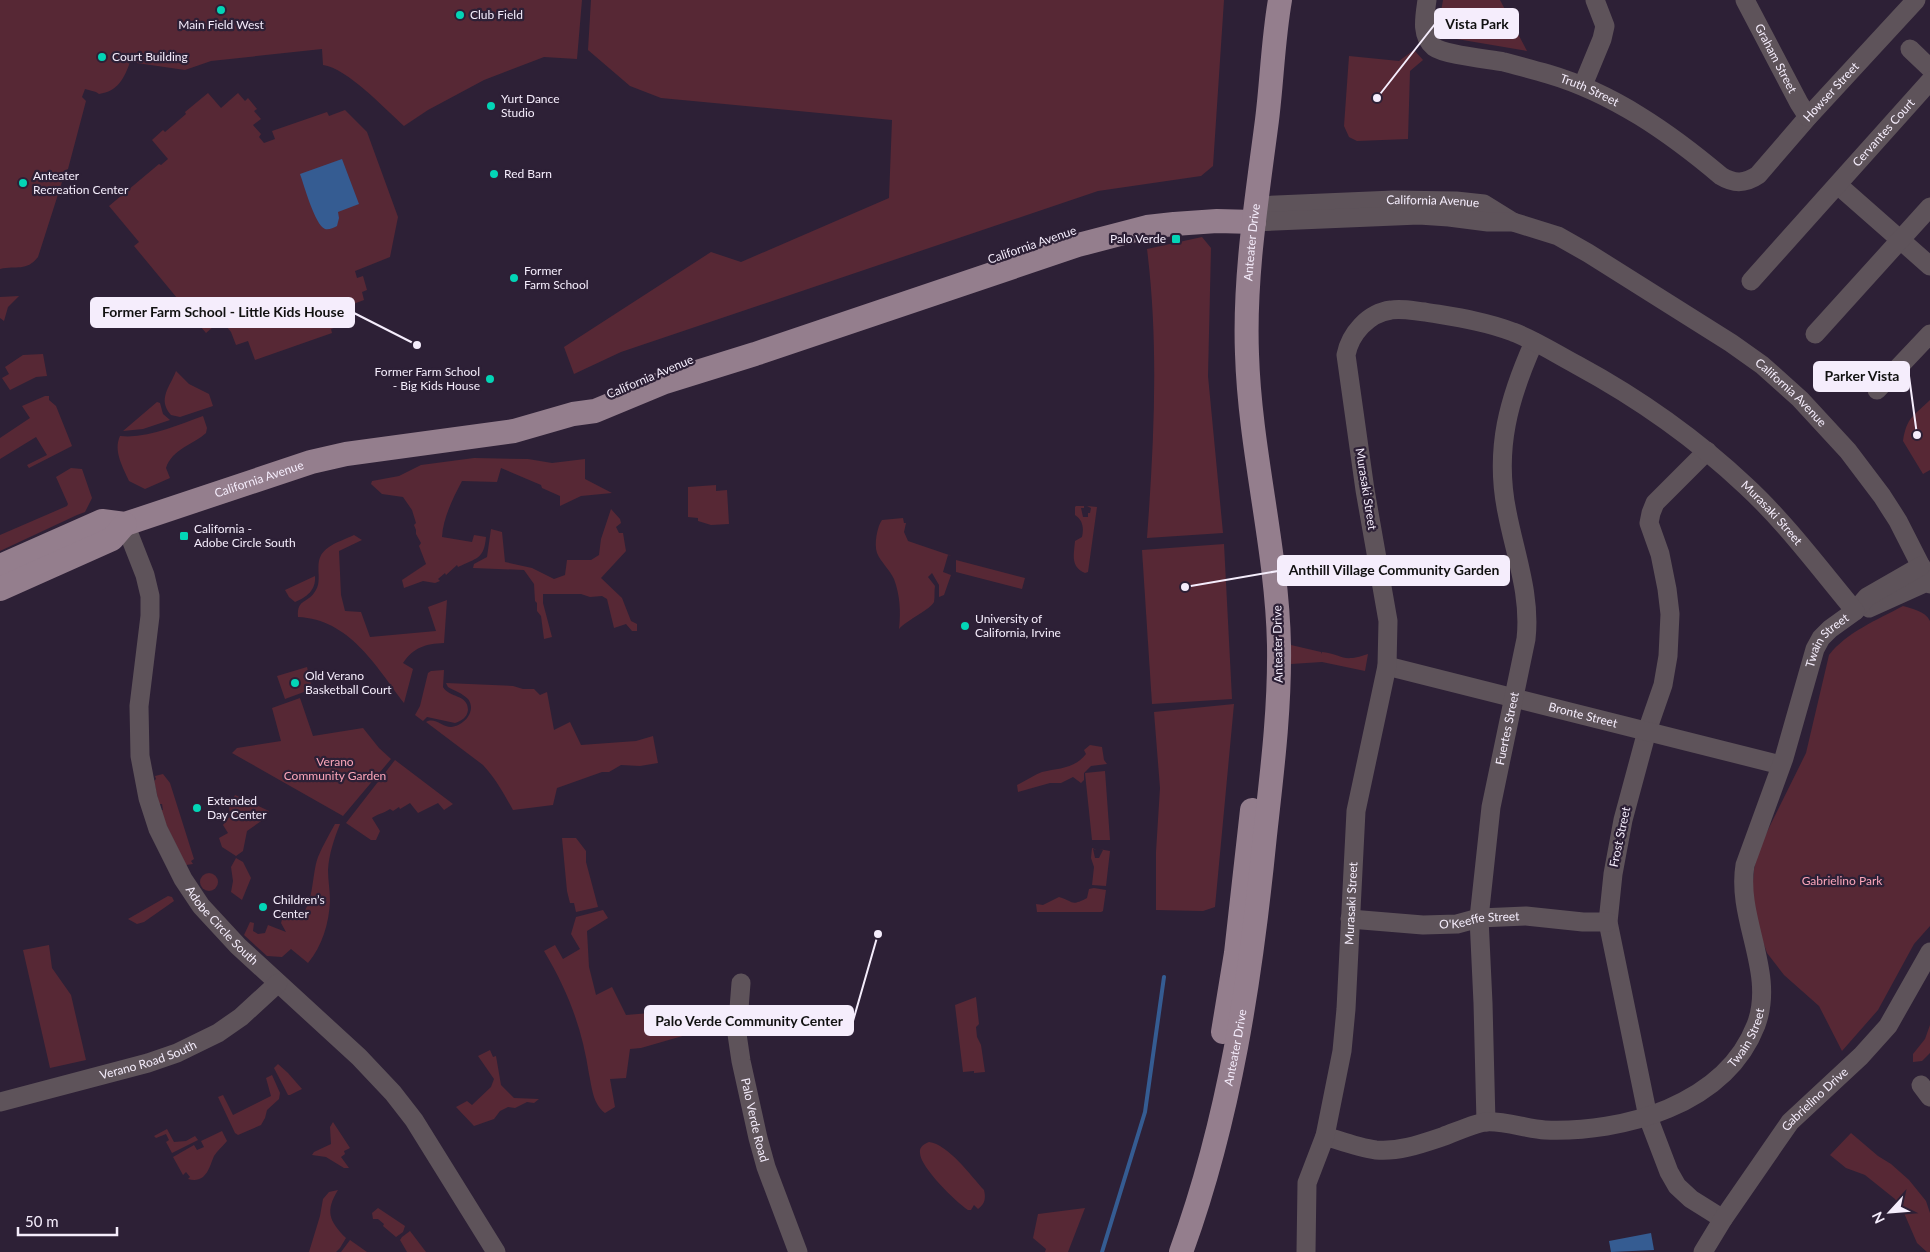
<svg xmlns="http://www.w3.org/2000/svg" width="1930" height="1252" font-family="Lato,sans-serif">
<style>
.green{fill:#572835}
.water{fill:#355c92}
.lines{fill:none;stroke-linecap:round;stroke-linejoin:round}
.stream{stroke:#355c92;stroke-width:4}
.minor{stroke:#5e535a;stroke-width:19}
.major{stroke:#947e8d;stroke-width:24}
.poi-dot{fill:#03d5b6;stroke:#2d2036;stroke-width:2}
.labels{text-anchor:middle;stroke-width:4.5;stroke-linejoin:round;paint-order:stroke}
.poi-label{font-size:12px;fill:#f5edfc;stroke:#2d2036;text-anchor:start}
.street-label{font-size:12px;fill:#f5edfc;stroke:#2d2036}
.park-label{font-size:12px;fill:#faa5b9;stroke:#2d2036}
.leader{fill:none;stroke:#f5edfc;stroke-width:2}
.callout-dot{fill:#f5edfc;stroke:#2d2036;stroke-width:2}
.callout{fill:#f5edfc;stroke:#f5edfc;stroke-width:2}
.callout-label{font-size:14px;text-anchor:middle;font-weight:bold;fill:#111}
</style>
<rect width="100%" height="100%" fill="#2d2036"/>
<g class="green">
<path d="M0,0H582L577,59L544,57L484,80L428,110L404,126C385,109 347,68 323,65L322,49L211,61L185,70L130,62C124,79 118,91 99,94L96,92L85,89L82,97L86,101L68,169L61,173L60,178L62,182L38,257C26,272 17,265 0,269Z"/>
<path d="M591,0H1224L1213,166L1201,176L1098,191L621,352L574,374L564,347L711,252L741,262L889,198L892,120L661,98L630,86L588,50Z"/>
<path d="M1443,0H1500L1527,51L1445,37C1437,26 1441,13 1443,0Z"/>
<path d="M1414,50L1423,60L1410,71L1408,139L1357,141L1349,137L1344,126L1349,56L1399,61Z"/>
<path d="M208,93L221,108L238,93L245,101L248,98L257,109L254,111L261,119L253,125L261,134L259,137L264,143L275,139L272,131L327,112L329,116L345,110L367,132L398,217L390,257L355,271L357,278L363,276L367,290L362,292L364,300L340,309L345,324L331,329L332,333L255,360L248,341L236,345L231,332L221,320L206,333L134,246L139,242L109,206L159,164L161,165L168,159L152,140L163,130L165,132L186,114L185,112Z"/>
<path d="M1202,237L1211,248L1208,376L1223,533L1147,538C1154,442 1159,345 1147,249Z"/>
<path d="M19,296L8,307L4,321L0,318V297Z"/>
<path d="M43,354L47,376L36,377L10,390L2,378L9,374L5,367L23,355Z"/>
<path d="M176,371L189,384L209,394L213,406L180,417L171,415C157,399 170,387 176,371Z"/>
<path d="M45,396H49V400L56,406L72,446L29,468L27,465L47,455L36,437L0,459V438L30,418L22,406Z"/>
<path d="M1930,400V470L1923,474L1903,441C1907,416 1914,416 1930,400Z"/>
<path d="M157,402L160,403L163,414L170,420L143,429L123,431Z"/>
<path d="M203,416L207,428L206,433C194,444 172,449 166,468L170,478L145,489L129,481C123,467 113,451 120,436C148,439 177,425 203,416Z"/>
<path d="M474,458L528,459L552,463L585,459V479L612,493L581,496L560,506V496L542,488L541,485L501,468L497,482L462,481C453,498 443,518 442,537L472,542L474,535L486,537C484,559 477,558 458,567L457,565L446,575L445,573L438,579L440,581L435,583L423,581L404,588L402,580L426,564L419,546L421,543L416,534V530L414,525L416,523L412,510L403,497L382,494L371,484L372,481L399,476L421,465Z"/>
<path d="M71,468L82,469L92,498L85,512L77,515L0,551V535L67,506L68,504L56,477Z"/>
<path d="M716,485V491L727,490L729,524L711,525L698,521V518L688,517V487Z"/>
<path d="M1076,506H1084V508H1081L1083,517H1088V513H1090L1091,508L1087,506L1097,507L1088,572L1085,573C1070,567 1074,554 1075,541L1082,537C1084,528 1083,520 1075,515V507Z"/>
<path d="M611,509L620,519L621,523L616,527L619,533H623L626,551L601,578L622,598L631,621L637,624V631H632L626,624L614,628L607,599L602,596L590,597L581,594H543V603L552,637L544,639L541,616L537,611V603L535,601L534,584L524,570L473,568L474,564L487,557L491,529L502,532L505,562L532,568L554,579L565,575L567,560H591L599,555L601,539Z"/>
<path d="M903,518L904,523H906L904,532L908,541L952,556L948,555L943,572L951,575L944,595L939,597V585L932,573L928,577L935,586C934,591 935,597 934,602C931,609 907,620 899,629C901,612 900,595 894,579C890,570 880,561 877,553C874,544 877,527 882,520Z"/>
<path d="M354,535L362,540L339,551L341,595L345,611L361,612L370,637L436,631L428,607L447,600L444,643C425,644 414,647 403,663L413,669L404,703C376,666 349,619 298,617C297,599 306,604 314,593C326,579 309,560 329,547C336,542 346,539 354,535Z"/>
<path d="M1224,544L1232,699L1152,704L1142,550Z"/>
<path d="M956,560L1025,578L1022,589L956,572Z"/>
<path d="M315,576C316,590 307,597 295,602L289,597L285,590Z"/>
<path d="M1903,606C1913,609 1925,611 1930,621V926L1914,944L1878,1010L1842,1051L1819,1006L1784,975L1767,953L1758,928L1752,894L1754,869L1759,848L1806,753L1829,655C1847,632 1877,620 1903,606Z"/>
<path d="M1291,645L1321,652V654L1322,652C1345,655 1341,663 1368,654L1365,671L1322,662L1291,664Z"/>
<path d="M307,667L312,689L285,699L277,676Z"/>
<path d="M444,670L443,687C449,698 468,694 468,710C467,718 461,721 455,723L427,717L423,721L415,715L420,706L428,673L431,671Z"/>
<path d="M446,683L513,686L523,689H534L540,695L547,692L554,730L570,722L581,745L636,741L653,736L658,763L640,766L621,765L609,772H602L557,788L553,805L513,810C504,794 496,779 483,765L426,722C435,717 442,727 451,727C464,726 477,711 468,699C462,693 455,691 448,687Z"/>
<path d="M300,698L313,736L363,728L379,748L391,759L343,816L232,753L237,748L281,741L272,708Z"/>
<path d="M1234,704L1215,907L1203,911L1156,910V852L1160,788L1154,712Z"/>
<path d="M1090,745L1102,747L1104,760L1107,764L1091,766L1084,773V780L1081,783L1073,777L1061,783H1050L1018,792L1017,785C1025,781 1034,775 1042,772C1059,768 1074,769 1086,754L1084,750Z"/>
<path d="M395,760L453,804L444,810L438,803L418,813L410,803L400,809L399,807L393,811L390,809C383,814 379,813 372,818L380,831L376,840H371L346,823Z"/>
<path d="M1105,771L1110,840H1092L1085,773Z"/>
<path d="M163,774L170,783L194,859L191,861L193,864L186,865L165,822L161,810H163L162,804H159L154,781L156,779L155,776Z"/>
<path d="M235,795L269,811L264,819L247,831L243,851L236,856L222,847L219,838L228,833L223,825L230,816L229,806Z"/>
<path d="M335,824H340C334,839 329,854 328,870C328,880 330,891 330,901C329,924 322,946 308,963L291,949L282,957L267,956L244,935L250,922L254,923L253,931L258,934L265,933L268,925L286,932L281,923L283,916L297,920C315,906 311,876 318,857C323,845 329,835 335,824Z"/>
<path d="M562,838H576L586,851V862L598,907L576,912L574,903H570L567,891Z"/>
<path d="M1092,848L1097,850L1093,849L1095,858H1099L1103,850L1099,849L1110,851L1106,886L1092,885L1094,867L1091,858Z"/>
<path d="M236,858L243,862L251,878L242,900L231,892L233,881L231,867Z"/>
<circle cx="209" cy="882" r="9"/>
<path d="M1094,888L1106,890L1103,911L1101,912H1037L1036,904L1043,905L1059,897C1074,901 1070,907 1087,898L1089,889Z"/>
<path d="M168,896L172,897L174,901L144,922L137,924L128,919Z"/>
<path d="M603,910L608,918L587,931L589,967L596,995L612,987L626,1015L650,1013L685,1017L686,1035L641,1048L630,1049L626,1078L610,1079L615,1107L605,1113C593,1104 592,1088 589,1074C582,1028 568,991 544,951L555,945L563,959L580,949L571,934L576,917Z"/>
<path d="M49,945L52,968L71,995L86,1060L50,1068L23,950Z"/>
<path d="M976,997L979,1024L976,1027L977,1037L981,1045L985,1072L974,1073V1071L963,1072L955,1005Z"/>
<path d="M1930,1025V1053L1922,1061L1913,1062V1054L1925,1039Z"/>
<path d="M490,1050L493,1057L496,1056L501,1085L514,1098L539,1099L534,1103L527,1102L515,1108L508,1107L500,1111L494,1119L474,1126L456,1107L467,1101L472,1105L491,1087L494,1079L478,1056Z"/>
<path d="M278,1064L288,1073L302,1089L290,1095H288L274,1068Z"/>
<path d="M272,1075L280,1093L279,1099L267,1110L265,1118L261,1125L238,1135L235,1133L218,1097L223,1095L233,1115L271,1096L266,1078Z"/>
<path d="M333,1122L350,1148L344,1151L345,1154L341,1157L349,1168H344L326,1157L312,1155L314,1152L331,1144L330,1127Z"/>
<path d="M167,1129L174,1142L186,1141L195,1136L198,1140L172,1153L166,1142L169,1140L166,1134L156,1138L154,1136Z"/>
<path d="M222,1131L227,1141C223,1146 217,1151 214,1156C209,1168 206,1184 188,1179L190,1177L186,1172L183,1175L173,1157L194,1145L197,1150L204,1147L201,1141Z"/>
<path d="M1851,1133L1878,1156L1891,1164L1909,1180L1926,1201L1930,1213V1252H1927L1917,1243L1904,1213L1895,1199L1865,1175L1846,1168L1830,1155Z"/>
<path d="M929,1142C948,1144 971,1176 984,1190C986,1198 985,1204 978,1209L974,1205L971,1210H968C956,1202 920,1167 920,1153C919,1147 924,1144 929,1142Z"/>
<path d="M338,1190C325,1211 329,1221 346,1238L340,1248L336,1252H309L320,1216L323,1199L329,1192Z"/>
<path d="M378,1208L405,1226L403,1232L396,1237L383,1226L384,1224L378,1219H373L372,1213Z"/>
<path d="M1085,1208L1068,1252H1045L1046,1249L1033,1238L1038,1214Z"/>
<path d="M410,1231L426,1252H407L400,1240L402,1237Z"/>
<path d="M350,1240L367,1252H341Z"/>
</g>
<g class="water">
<path d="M342,159L359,204L338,212L339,218L337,226C333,228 329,230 325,229C315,225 304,185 300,174Z"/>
<path d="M1651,1233L1654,1250L1611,1252L1609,1241Z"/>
</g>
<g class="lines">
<path class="stream" d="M1102,1252L1145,1112L1164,977"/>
<g class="minor">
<path id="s1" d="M1427,0C1425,15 1420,36 1434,47C1445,55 1488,59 1504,62C1519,66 1534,70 1548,74C1613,93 1670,133 1721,176C1734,184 1745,184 1758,175L1808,117L1916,0"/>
<path id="s2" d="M1745,0L1799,103L1808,117"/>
<path d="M1910,49L1930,68"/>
<path d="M1583,85L1602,39L1605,26L1595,0"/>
<path d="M1838,185L1930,266"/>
<path id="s3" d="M1255,206L1394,200L1456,201L1484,204L1513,222"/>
<path id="s4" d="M1254,222L1419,215L1449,217L1488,222H1513L1558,236L1588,253L1731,343L1762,365L1800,399L1848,451L1882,496L1898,521L1930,584"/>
<path id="s5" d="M1751,281L1930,81"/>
<path d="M1815,334L1930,207"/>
<path d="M1877,390L1930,334"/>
<path d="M1707,451L1655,503L1651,513L1649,523L1660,554L1667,589L1670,614L1668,656L1663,685L1647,731L1623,820L1613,874L1608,922L1648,1117L1669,1172L1677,1186L1691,1199L1723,1219"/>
<path id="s6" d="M125,524L145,575L150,596V616L139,706L140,756L148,798L158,829L183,879L201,906L238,946L359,1057L393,1093L414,1120L496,1252"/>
<path d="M1869,608L1929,581"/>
<path id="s7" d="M1387,666L1781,765"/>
<path id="s8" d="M1350,919L1423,925L1457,924L1479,918L1526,916L1583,922H1608"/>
<path id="s9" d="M741,983L737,1034L741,1061L758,1138L766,1167L798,1252"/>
<path d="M1921,1085L1930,1097"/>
<path id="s10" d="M0,1102L148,1063L177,1053L218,1033L241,1017L278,983"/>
<path id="s11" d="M1486,1122L1483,1003L1479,918L1491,807L1526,639C1531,595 1515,554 1507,512C1494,449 1509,398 1534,342"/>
<path id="s12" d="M1325,1136C1341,1141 1359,1148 1376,1150C1399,1152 1421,1144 1442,1137C1455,1132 1473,1124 1485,1122C1501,1120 1528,1129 1545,1130C1623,1133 1725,1105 1756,1025C1776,972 1736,919 1745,865L1784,758L1815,649L1821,638L1830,629L1855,611L1867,597L1921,566"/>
<path id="s13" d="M1306,1252L1307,1183L1325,1136L1342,1051L1346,1009L1356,811L1387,666L1388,621L1365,490L1346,355C1350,334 1368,313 1391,310C1402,308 1414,311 1425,312C1454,317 1485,321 1513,332C1535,340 1556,354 1577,365C1638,398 1695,438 1746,486C1786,523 1820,569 1855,611"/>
<path id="s14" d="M1703,1252L1723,1219L1790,1122L1861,1056L1888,1026L1930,952"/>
</g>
<g class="major">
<path id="s15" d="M0,566L102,521L125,524L311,462L346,454L514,431L573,414L595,411L665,382L755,354L1078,245L1147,227L1174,224L1217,221L1254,222"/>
<path d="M0,589L112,539L125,524"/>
<path d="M1223,1032L1236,953L1252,810"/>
<path id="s16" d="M1181,1252C1230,1118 1251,977 1265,835C1272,772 1280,709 1279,645C1277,548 1250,452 1247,354C1244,276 1257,198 1267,120C1272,80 1273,40 1280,0"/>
</g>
</g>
<g class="poi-dot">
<circle cx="221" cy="10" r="5"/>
<circle cx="460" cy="15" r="5"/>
<circle cx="102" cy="57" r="5"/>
<circle cx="491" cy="106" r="5"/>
<circle cx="494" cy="174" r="5"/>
<circle cx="23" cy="183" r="5"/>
<rect x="1171" y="234" width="10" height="10" rx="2.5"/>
<circle cx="514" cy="278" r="5"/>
<circle cx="490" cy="379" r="5"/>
<rect x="179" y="531" width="10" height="10" rx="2.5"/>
<circle cx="965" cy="626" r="5"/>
<circle cx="295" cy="683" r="5"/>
<circle cx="197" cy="808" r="5"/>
<circle cx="263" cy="907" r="5"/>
</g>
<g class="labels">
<g class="poi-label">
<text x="470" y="19">Club Field</text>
<text x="221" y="29" text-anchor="middle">Main Field West</text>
<text x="112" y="61">Court Building</text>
<text x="501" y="103">Yurt Dance<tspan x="501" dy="14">Studio</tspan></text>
<text x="504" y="178">Red Barn</text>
<text x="33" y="180">Anteater<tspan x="33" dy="14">Recreation Center</tspan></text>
<text x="1166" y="243" text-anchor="end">Palo Verde</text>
<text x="524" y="275">Former<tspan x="524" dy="14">Farm School</tspan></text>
<text x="480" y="376" text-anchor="end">Former Farm School<tspan x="480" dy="14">- Big Kids House</tspan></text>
<text x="194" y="533">California -<tspan x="194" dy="14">Adobe Circle South</tspan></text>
<text x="975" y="623">University of<tspan x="975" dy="14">California, Irvine</tspan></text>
<text x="305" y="680">Old Verano<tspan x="305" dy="14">Basketball Court</tspan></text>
<text x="207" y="805">Extended<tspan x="207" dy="14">Day Center</tspan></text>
<text x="273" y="904">Children’s<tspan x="273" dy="14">Center</tspan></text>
</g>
<g class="street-label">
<text dy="4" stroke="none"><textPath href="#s2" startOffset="66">Graham Street</textPath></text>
<text dy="4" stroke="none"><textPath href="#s1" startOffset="212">Truth Street</textPath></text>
<text dy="4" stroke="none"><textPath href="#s1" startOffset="520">Howser Street</textPath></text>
<text dy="4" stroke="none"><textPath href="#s5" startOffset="199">Cervantes Court</textPath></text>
<text dy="4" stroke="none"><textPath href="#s3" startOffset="178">California Avenue</textPath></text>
<text dy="4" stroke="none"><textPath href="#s16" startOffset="1022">Anteater Drive</textPath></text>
<text transform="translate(1032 245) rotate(-19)" y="4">California Avenue</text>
<text transform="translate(650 377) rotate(-23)" y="4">California Avenue</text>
<text dy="4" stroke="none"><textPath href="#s4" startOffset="588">California Avenue</textPath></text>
<text dy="4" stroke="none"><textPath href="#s15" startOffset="276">California Avenue</textPath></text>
<text transform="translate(1366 489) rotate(81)" y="4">Murasaki Street</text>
<text dy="4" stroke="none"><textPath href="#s13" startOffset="1419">Murasaki Street</textPath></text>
<text dy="4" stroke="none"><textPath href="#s12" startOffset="881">Twain Street</textPath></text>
<text transform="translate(1278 644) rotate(-91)" y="4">Anteater Drive</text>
<text dy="4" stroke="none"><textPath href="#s7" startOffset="202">Bronte Street</textPath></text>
<text dy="4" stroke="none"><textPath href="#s11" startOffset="396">Fuertes Street</textPath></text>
<text transform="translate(1620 837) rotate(-78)" y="4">Frost Street</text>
<text dy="4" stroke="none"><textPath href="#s13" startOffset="354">Murasaki Street</textPath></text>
<text dy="4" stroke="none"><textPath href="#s8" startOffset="130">O'Keeffe Street</textPath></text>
<text dy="4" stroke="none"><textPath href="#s6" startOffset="429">Adobe Circle South</textPath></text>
<text dy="4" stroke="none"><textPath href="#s12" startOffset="462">Twain Street</textPath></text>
<text dy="4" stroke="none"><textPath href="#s16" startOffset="212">Anteater Drive</textPath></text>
<text dy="4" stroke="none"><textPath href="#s10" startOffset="154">Verano Road South</textPath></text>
<text dy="4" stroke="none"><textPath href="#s14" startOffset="190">Gabrielino Drive</textPath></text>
<text dy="4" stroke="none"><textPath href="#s9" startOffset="139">Palo Verde Road</textPath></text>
</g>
<g class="park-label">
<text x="335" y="766">Verano<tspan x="335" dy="14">Community Garden</tspan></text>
<text x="1842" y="885">Gabrielino Park</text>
</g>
</g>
<path class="leader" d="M1377 98L1435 24M417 345L354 313M1917 435L1909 376M1185 587L1278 571M878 934L853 1021"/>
<g class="callout-dot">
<circle cx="1377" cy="98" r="5"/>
<circle cx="417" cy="345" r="5"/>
<circle cx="1917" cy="435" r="5"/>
<circle cx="1185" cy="587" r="5"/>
<circle cx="878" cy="934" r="5"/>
</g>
<g class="callout">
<rect x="1435" y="9" width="83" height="29" rx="5"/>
<rect x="91" y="298" width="263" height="29" rx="5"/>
<rect x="1814" y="362" width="95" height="29" rx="5"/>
<rect x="1278" y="556" width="231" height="29" rx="5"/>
<rect x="645" y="1006" width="208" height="29" rx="5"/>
</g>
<g class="callout-label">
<text x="1477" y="29">Vista Park</text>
<text x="223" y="317">Former Farm School - Little Kids House</text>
<text x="1862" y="381">Parker Vista</text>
<text x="1394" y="575">Anthill Village Community Garden</text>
<text x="749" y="1026">Palo Verde Community Center</text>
</g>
<g transform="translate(1890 1212) rotate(244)" stroke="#2d2036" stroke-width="4" paint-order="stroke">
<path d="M0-4L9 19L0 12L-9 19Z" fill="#f5edfc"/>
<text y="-8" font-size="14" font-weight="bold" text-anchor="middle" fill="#f5edfc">N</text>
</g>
<path d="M18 1227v8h99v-8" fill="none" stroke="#f5edfc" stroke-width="2.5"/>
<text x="25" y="1227" font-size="15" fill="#f5edfc" stroke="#2d2036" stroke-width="4" paint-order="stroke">50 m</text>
</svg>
